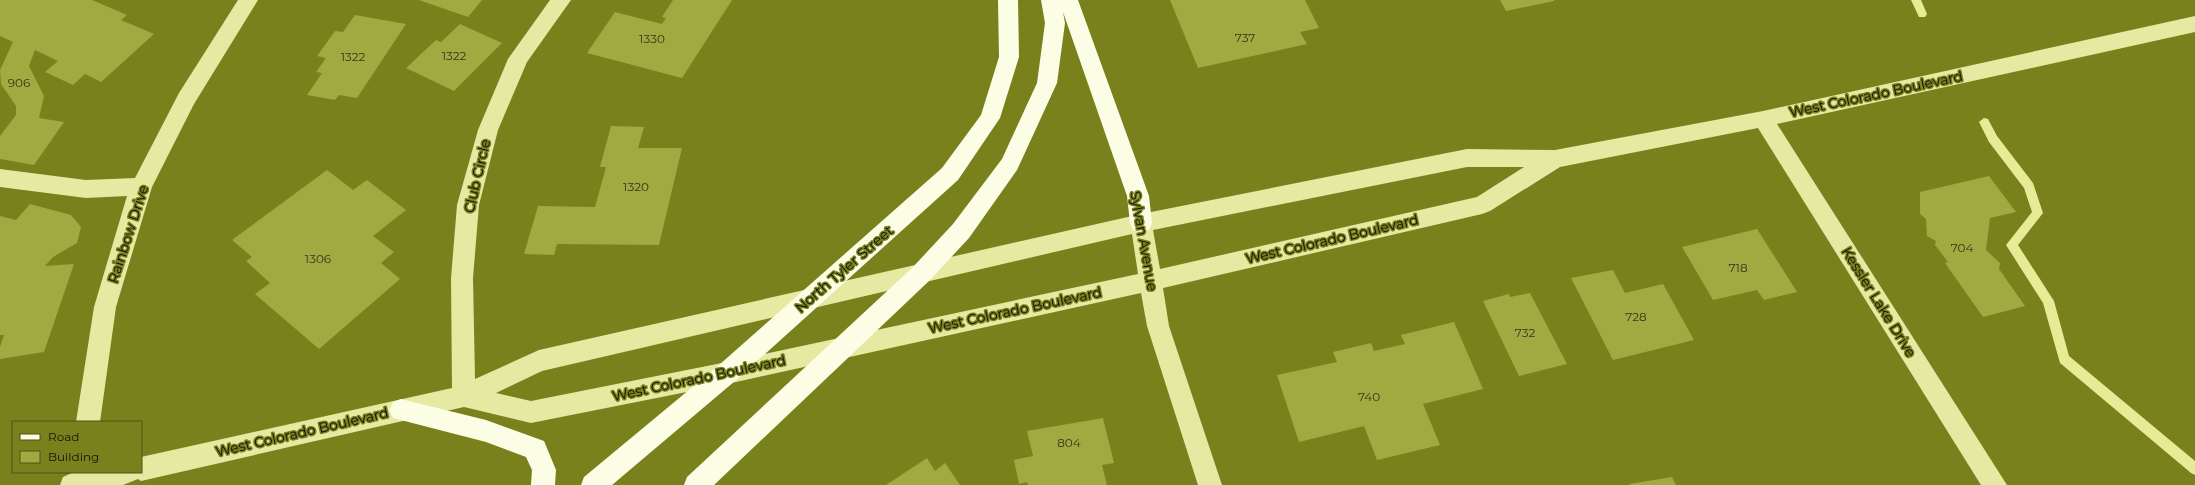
<svg xmlns="http://www.w3.org/2000/svg" width="2195" height="485" font-family="Montserrat,sans-serif">
<style>
.lines{fill:none;stroke-linecap:round;stroke-linejoin:round}
.stream{fill:#e7eb95;fill-rule:evenodd}
.building{fill:#a1a941}
.minor{fill:#e5e9a2;fill-rule:evenodd}
.major{fill:#fbfee5;fill-rule:evenodd}
.labels{text-anchor:middle;stroke-width:3;stroke-linejoin:round;paint-order:stroke}
.number-label{font-size:12px;fill:#35371d}
.street-label{font-size:14px;fill:#111;stroke:#79811d}
</style>
<rect width="100%" height="100%" fill="#79811d"/>
<g class="lines">
<g class="stream">
<path d="M1911,0H1921L1927,14L1925,17H1919Z"/>
<path d="M1984,118L1988,119L1997,136L2033,183L2043,213L2018,245L2054,301L2069,356L2195,461V475L2191,473L2060,363L2043,303L2006,245L2032,212L2024,188L1989,142L1979,122Z"/>
</g>
</g>
<g class="building">
<path d="M0,0H92L127,15L121,20L154,34L101,82L85,74L73,85L45,72L58,61L35,50L29,66L44,96L39,118L64,122L34,165L0,159V136L16,115V106L1,84L0,70L13,42L0,36Z"/>
<path d="M419,0H482L468,17Z"/>
<path d="M673,0H732L682,78L587,53L615,12L662,24L666,18L662,17Z"/>
<path d="M1170,0H1305L1319,28L1300,32L1307,44L1198,68Z"/>
<path d="M1500,0H1554V1L1506,11Z"/>
<path d="M355,15L406,24L357,98L339,95L335,100L307,95L322,73L316,72L326,58L317,56L335,31L343,32Z"/>
<path d="M460,24L502,43L454,91L406,68L436,40L441,42Z"/>
<path d="M611,126L644,127L638,148H682L659,245L557,244L554,255L524,254L538,206L595,207L606,167H600Z"/>
<path d="M327,170L353,190L367,180L406,210L373,236L394,252L381,263L400,279L319,349L255,294L270,283L246,261L252,257L232,240Z"/>
<path d="M1989,176L2016,212L1990,218L1986,250L2000,263L1999,269L2025,306L1983,317L1945,263L1948,262L1935,245L1936,241L1927,236L1926,219L1920,214V192Z"/>
<path d="M30,204L71,215L81,227L77,243L53,257L45,266L74,264L44,352L0,359V347L4,335H0V216L16,220Z"/>
<path d="M1757,229L1797,292L1764,300L1757,290L1713,300L1682,247Z"/>
<path d="M1613,270L1625,293L1663,284L1694,340L1613,360L1571,278Z"/>
<path d="M1530,293L1567,364L1519,376L1483,301L1509,294L1510,297Z"/>
<path d="M1454,322L1483,389L1423,404L1440,445L1377,460L1364,426L1299,442L1277,375L1337,362L1333,352L1371,343L1374,351L1405,344L1401,335Z"/>
<path d="M1103,418L1114,463L1102,465L1107,485H1028L1027,482L1019,484L1014,460L1033,456L1027,431Z"/>
<path d="M927,458L935,471L945,463L960,485H886Z"/>
<path d="M1672,477L1676,485H1630V484Z"/>
</g>
<g class="lines">
<g class="minor">
<path d="M238,0H258L194,104L152,187L116,307L100,422H76L94,307L127,196L86,198L0,187V169L86,180L135,178L179,93Z"/>
<path d="M550,0H571L527,62L498,130L479,205L473,278L475,379L539,350L1141,214L1467,149L1555,150L1763,111L2195,16V32L1777,124L2007,485H1981L1758,128L1560,167L1490,211L1482,214L1163,288L1169,326L1222,485H1198L1147,326L1141,293L727,384L531,423L464,407L141,481L138,479L123,485H60L63,477L72,473L141,472V457L452,388L451,278L457,205L478,130L508,59ZM1467,167H1524L1477,197L1160,269L1153,230ZM1132,234L1138,274L727,362L531,401L496,393L542,371Z"/>
</g>
<g class="major">
<path d="M998,0H1018L1019,57L1000,118L958,180L735,381L612,485H581L584,477L719,365L942,168L981,115L999,57Z"/>
<path d="M1041,0H1078L1149,196L1152,223L1149,230L1141,232L1133,230L1130,223L1127,196L1063,12L1065,23L1057,83L1017,170L969,238L929,281L714,485H684L687,477L913,267L953,224L1002,159L1037,83L1045,23Z"/>
<path d="M401,399L486,420L544,441L556,470L555,485H531L532,470L526,457L486,442L393,418L389,410L393,402Z"/>
</g>
</g>
<g class="labels">
<g class="number-label">
<text x="1245" y="42">737</text>
<text x="652" y="43">1330</text>
<text x="454" y="60">1322</text>
<text x="353" y="61">1322</text>
<text x="19" y="87">906</text>
<text x="636" y="191">1320</text>
<text x="1962" y="252">704</text>
<text x="318" y="263">1306</text>
<text x="1738" y="272">718</text>
<text x="1636" y="321">728</text>
<text x="1525" y="337">732</text>
<text x="1369" y="401">740</text>
<text x="1069" y="447">804</text>
</g>
<g class="street-label">
<text transform="translate(1876 94) rotate(-12)" y="5">West Colorado Boulevard</text>
<text transform="translate(477 176) rotate(-77)" y="5">Club Circle</text>
<text transform="translate(128 234) rotate(-72)" y="5">Rainbow Drive</text>
<text transform="translate(1332 239) rotate(-13)" y="5">West Colorado Boulevard</text>
<text transform="translate(1144 241) rotate(80)" y="5">Sylvan Avenue</text>
<text transform="translate(844 269) rotate(-41)" y="5">North Tyler Street</text>
<text transform="translate(1879 302) rotate(58)" y="5">Kessler Lake Drive</text>
<text transform="translate(1015 310) rotate(-12)" y="5">West Colorado Boulevard</text>
<text transform="translate(699 378) rotate(-12)" y="5">West Colorado Boulevard</text>
<text transform="translate(302 432) rotate(-13)" y="5">West Colorado Boulevard</text>
</g>
</g>
<rect x="12" y="421" width="130" height="52" fill="#79811d" stroke="#4f5418"/>
<rect x="20" y="434" width="20" height="6" fill="#fbfee5" stroke="#4f5418"/>
<text x="48" y="441" font-size="12" fill="#111111">Road</text>
<rect x="20" y="451" width="20" height="12" fill="#a1a941" stroke="#4f5418"/>
<text x="48" y="461" font-size="12" fill="#111111">Building</text>
</svg>
